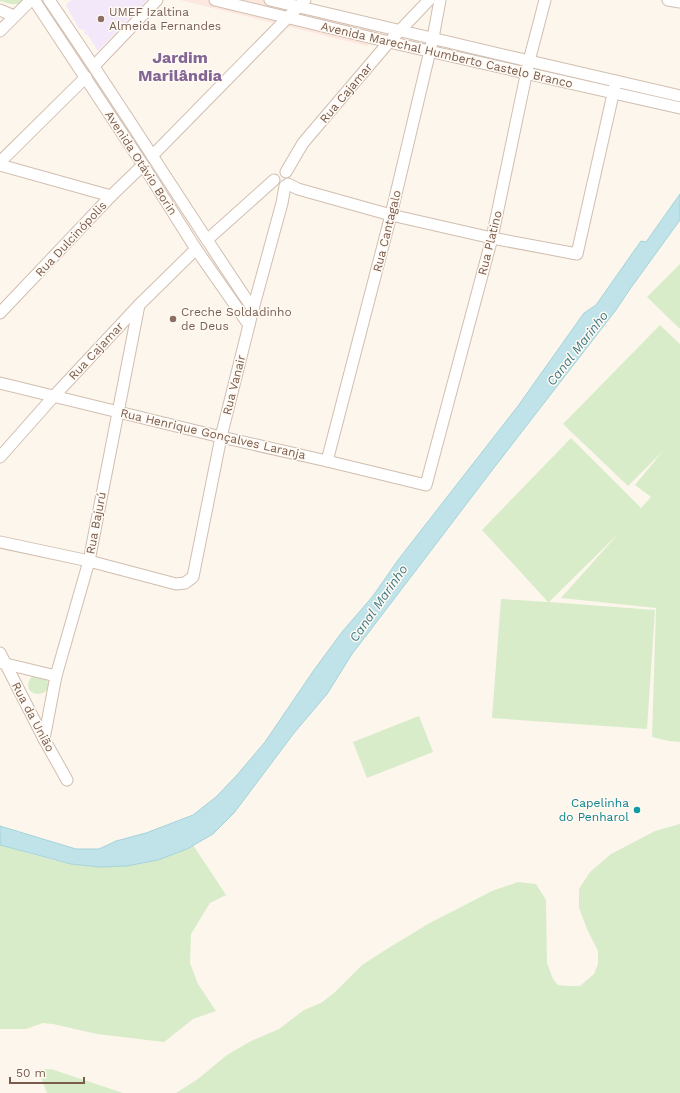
<svg xmlns="http://www.w3.org/2000/svg" width="680" height="1093" font-family="'Work Sans',sans-serif">
<style>
.commercial{fill:#fde8e0}
.education{fill:#f3e8fa}
.green{fill:#d8ecc9}
.water{fill:#bfe3e8;stroke:#a5d3da}
.lines{fill:none;stroke-linecap:round;stroke-linejoin:round}
.minor-casing{stroke:#d1beb0;stroke-width:13}
.minor{stroke:#fff;stroke-width:11}
.education-dot{fill:#8d6e63;stroke:#fffaf3;stroke-width:1.5}
.culture-dot{fill:#0f9aa8;stroke:#fffaf3;stroke-width:1.5}
.labels{text-anchor:middle;stroke-width:3;stroke-linejoin:round;paint-order:stroke}
.education-label{font-size:12px;fill:#785e54;stroke:#fffaf3;text-anchor:start}
.street-label{font-size:12px;fill:#7a5c4d;stroke:#fffaf3}
.culture-label{font-size:12px;fill:#0d838f;stroke:#fffaf3;text-anchor:end}
.water-label{font-size:13px;font-style:italic;fill:#437c86;stroke:#fffaf3}
.district-label{font-size:16px;font-weight:bold;fill:#846695;stroke:#fffaf3}
</style>
<rect width="100%" height="100%" fill="#fdf6ec"/>
<path class="commercial" d="M180,0H283L386,25L367,46Z"/>
<path class="education" d="M72,0H147L98,51L88,35L84,34L85,30L79,29L66,5Z"/>
<g class="green">
<path d="M0,0H24L20,4H11L0,1Z"/>
<path d="M680,264V329L647,297Z"/>
<path d="M660,325L680,344V742L669,741L652,737L656,608L561,598L619,533L549,602L655,610L647,729L492,718L501,599L548,602L482,530L571,438L641,508L651,497L635,485L663,451L628,486L563,424Z"/>
<path d="M44,675C62,700 15,700 32,676Z"/>
<path d="M419,716L433,752L367,778L353,742Z"/>
<path d="M680,824V1093H176L198,1079L227,1055L251,1041L279,1029L304,1010L321,1003L334,993L362,965L390,947L428,924L492,891L518,882L536,884L546,900L547,963L553,979L558,985L569,986H580L594,974L598,964V951L587,929L579,908V889L590,872L611,854L655,831Z"/>
<path d="M0,845C24,852 47,859 71,864C112,871 157,866 193,845L226,895L210,903L191,934L190,963L198,984L216,1011L193,1019L164,1042L97,1034L53,1024L43,1023L26,1029H0Z"/>
<path d="M51,1069L123,1093H47L38,1070Z"/>
</g>
<path class="water" d="M680,194V220L630,289L616,310L493,469L372,628L352,654L327,694L294,733L234,813L213,834L187,849L158,860L127,866L99,867L71,864L0,845V826L76,849H99L116,841L146,833L193,815L216,797L237,775L265,742L314,670L342,632L373,596L398,560L518,406L584,313L596,305L641,241L646,242Z"/>
<g class="lines">
<defs>
<g id="minor">
<path d="M34,0L143,165L196,249L249,325"/>
<path d="M49,0C119,102 184,207 253,309"/>
<path d="M215,0L389,42L680,108"/>
<path d="M270,0C407,32 543,65 680,96"/>
<path d="M668,0L680,2"/>
<path d="M0,10L14,16"/>
<path d="M0,31L31,0"/>
<path d="M94,66L157,0"/>
<path d="M152,156L305,0"/>
<path d="M0,162L86,77"/>
<path d="M0,165L111,196"/>
<path d="M286,172L303,143L389,42L429,0"/>
<path d="M288,184L298,189L391,215L492,238L577,254L616,81"/>
<path d="M207,240L274,180"/>
<path d="M0,313L111,196L143,165"/>
<path d="M0,383L221,437L327,461L426,485L492,238L529,61L545,0"/>
<path d="M0,457L54,396L139,305L196,249"/>
<path d="M327,461L391,215L433,38L440,0"/>
<path d="M0,542L89,561L176,584L185,583L193,577L221,437L253,309L282,203L285,186"/>
<path d="M0,653L44,739L67,780"/>
<path d="M2,663L56,676"/>
<path d="M44,739L56,676L89,561L139,305"/>
</g>
</defs>
<use href="#minor" class="minor-casing"/>
<use href="#minor" class="minor"/>
</g>
<g class="education-dot">
<circle cx="101" cy="19" r="4"/>
<circle cx="173" cy="319" r="4"/>
</g>
<circle class="culture-dot" cx="637" cy="810" r="4"/>
<g class="labels">
<g class="education-label">
<text x="109" y="16">UMEF Izaltina<tspan x="109" dy="14">Almeida Fernandes</tspan></text>
<text x="181" y="316">Creche Soldadinho<tspan x="181" dy="14">de Deus</tspan></text>
</g>
<g class="street-label">
<text transform="translate(447 55) rotate(13)" y="4">Avenida Marechal Humberto Castelo Branco</text>
<text transform="translate(346 93) rotate(-50)" y="4">Rua Cajamar</text>
<text transform="translate(141 163) rotate(57)" y="4">Avenida Otávio Borin</text>
<text transform="translate(387 231) rotate(-76)" y="4">Rua Cantagalo</text>
<text transform="translate(71 239) rotate(-47)" y="4">Rua Dulcinópolis</text>
<text transform="translate(490 243) rotate(-76)" y="4">Rua Platino</text>
<text transform="translate(96 351) rotate(-47)" y="4">Rua Cajamar</text>
<text transform="translate(234 385) rotate(-76)" y="4">Rua Vanair</text>
<text transform="translate(213 434) rotate(13)" y="4">Rua Henrique Gonçalves Laranja</text>
<text transform="translate(96 523) rotate(-79)" y="4">Rua Bajurú</text>
<text transform="translate(33 717) rotate(62)" y="4">Rua da União</text>
</g>
<g class="culture-label">
<text x="629" y="807">Capelinha<tspan x="629" dy="14">do Penharol</tspan></text>
</g>
<g class="water-label">
<text transform="translate(577 348) rotate(-52)" y="5">Canal Marinho</text>
<text transform="translate(378 603) rotate(-55)" y="5">Canal Marinho</text>
</g>
<g class="district-label">
<text x="180" y="63">Jardim<tspan x="180" dy="18">Marilândia</tspan></text>
</g>
</g>
<path d="M10 1077v6h74v-6" fill="none" stroke="#7a5c4d" stroke-width="2"/>
<text x="16" y="1077" font-size="12" fill="#7a5c4d" stroke="#fffaf3" stroke-width="3" paint-order="stroke">50 m</text>
</svg>
